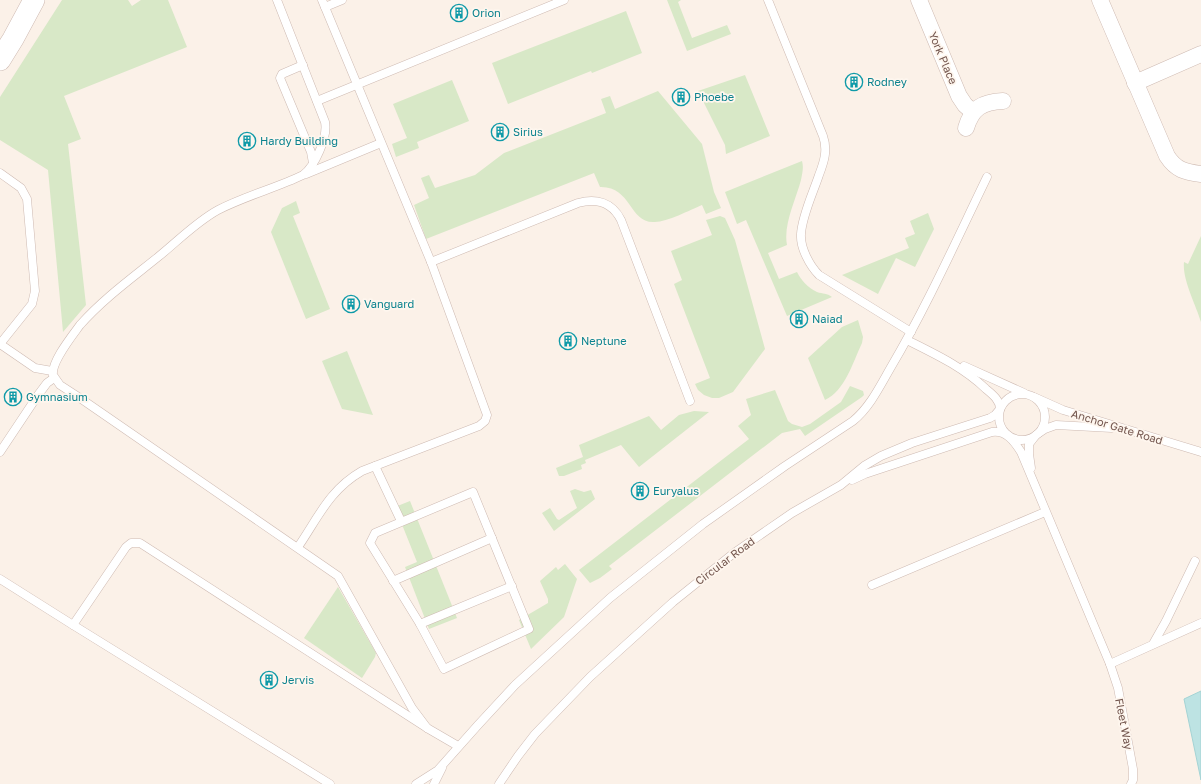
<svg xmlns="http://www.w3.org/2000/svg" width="1201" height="784" font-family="'Golos Text',sans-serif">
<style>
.grass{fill:#d8e8c7}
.water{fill:#bde3e3;stroke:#a4d3d4}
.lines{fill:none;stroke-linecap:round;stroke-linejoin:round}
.service-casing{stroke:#cebab2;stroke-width:9}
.minor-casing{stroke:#cebab2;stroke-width:17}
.tertiary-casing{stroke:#cebab2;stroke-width:22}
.service{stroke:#fff;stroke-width:8}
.minor{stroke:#fff;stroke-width:16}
.tertiary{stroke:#fff;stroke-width:21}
.labels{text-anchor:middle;stroke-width:3.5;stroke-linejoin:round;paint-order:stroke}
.culture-label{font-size:11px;fill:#0d838f;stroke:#fef6ee;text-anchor:start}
.street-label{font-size:11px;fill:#73564e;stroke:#fef6ee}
</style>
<rect width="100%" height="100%" fill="#fbf1e8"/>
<g class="grass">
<path d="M62,0H128L132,6L141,0H168L187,47L64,96L81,139L68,144L86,305L63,332L48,170L0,140V97Z"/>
<path d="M667,0H681L678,2L692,38L727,25L731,34L687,51Z"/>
<path d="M626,11L642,53L592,73L591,71L508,104L492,63Z"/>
<path d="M745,75L770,136L726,154L725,145L698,91Z"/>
<path d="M452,80L469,121L417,142L419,148L396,157L392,144L407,138L393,104Z"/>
<path d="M658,91L702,144L714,192L721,208L706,214L702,205C690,210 667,222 655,222C629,224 632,186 600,187L594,173L426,239L414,205L429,198L421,178L429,175L435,188L475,175L504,153L606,113L601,99L610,96L615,109Z"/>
<path d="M802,161C804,168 802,174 801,180C796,199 783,225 787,245L768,253L779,279L797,272C801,280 808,288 817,292C823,294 827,293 832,297L787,316L746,220L737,224L725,192Z"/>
<path d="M296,201L300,213L293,216L330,309L306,319L271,232L282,208Z"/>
<path d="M928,213L934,229L915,267L896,258L878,294L842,275L909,248L905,238L915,234L910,221Z"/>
<path d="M720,216L725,218L735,240L765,349L733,392L719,398H712L704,395L698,390L695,384L710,378L674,284L682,280L671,251L712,235L706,220Z"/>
<path d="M1201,236V322C1196,305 1182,279 1184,262L1188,264Z"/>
<path d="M858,320L863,337L862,343C853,362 845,391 825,400L808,358L842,327Z"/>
<path d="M347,351L373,415L342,409L322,361Z"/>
<path d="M850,386L863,391L864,395L862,397L805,436L800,429L782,433L609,566L612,569L600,578L590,583L579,570L749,439L738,426L751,415L746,399L775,390L788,421L792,424L802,427L810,424L841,402Z"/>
<path d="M694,411L709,412L639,467L621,445L585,460L586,463L581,465L582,469L564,476H559L556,468L583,457L579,445L649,416L661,430L679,415Z"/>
<path d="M575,489L584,492L591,490L595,499L554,531L542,513L550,508L557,519L559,520L577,508L570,491Z"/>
<path d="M410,501L457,618L429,629L405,567L417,562L395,507Z"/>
<path d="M565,564L577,579L564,617L531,649L519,620L548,603V599L540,581L556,567L558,570Z"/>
<path d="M338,587L376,653L375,657L362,678L304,638Z"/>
</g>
<path class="water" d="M1201,691V780L1184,699Z"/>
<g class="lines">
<defs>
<g id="service">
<path d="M277,0L325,122C328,137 315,166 303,175C276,188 245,196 218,210C196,222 178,241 158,257C132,278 103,299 80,325C72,336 51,362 53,375L60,385L77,396L338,576L412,708L427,728"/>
<path d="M768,0L823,136C828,150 824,162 819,175C813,193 802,216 801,234C800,248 810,266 819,275L911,332"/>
<path d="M325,7L342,0"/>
<path d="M303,65L282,74L280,78L311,152L313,163"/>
<path d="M317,101L564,0"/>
<path d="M0,173L21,188L27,199L35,291L32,304L0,344"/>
<path d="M306,174L381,143"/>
<path d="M431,262L578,203C596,198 612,202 621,220L690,401"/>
<path d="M0,344L35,368L52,371"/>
<path d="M964,366L1024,393"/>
<circle cx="1022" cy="417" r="23"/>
<path d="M1034,397L1063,410L1201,452"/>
<path d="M0,452L38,395L47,383L54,378"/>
<path d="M375,466L401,521"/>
<path d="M1031,468L1029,454V444L1036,435L1045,429L1056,425L1112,428"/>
<path d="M852,480L865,474L992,432C1006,430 1014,441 1021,452L1110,664L1201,623"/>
<path d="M473,492L529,629L444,669L420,624L370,543L375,533Z"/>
<path d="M298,547C318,518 329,490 362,471L479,426L485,421L487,415L431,262L322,0"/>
<path d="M0,579L73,625L126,547L131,543H140L427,728L458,746"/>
<path d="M393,581L492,538"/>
<path d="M872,585L1045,512"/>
<path d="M420,624L512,586"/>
<path d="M73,625L330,784"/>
<path d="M1153,644L1166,621L1195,561"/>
<path d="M1110,664L1118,688L1133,769V780L1131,784"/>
<path d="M416,784L438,770L478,725L515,685L610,598L703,524L785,466L853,421C870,407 880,386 891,367C927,306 956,241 987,177"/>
<path d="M434,784L442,768"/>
<path d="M499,784L518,756L535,734L590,677L673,602L734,553L792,513L841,485L864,466L881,456L912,443L990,418L995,415L1000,409C1000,400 992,394 986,389C963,367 935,354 907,340"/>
</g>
<g id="minor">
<path d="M919,0L959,96L965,105L973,112"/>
<path d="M1100,0L1167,156C1176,170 1185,172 1201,174"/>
<path d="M1135,83L1201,54"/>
<path d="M966,128C972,108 982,102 1003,101"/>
</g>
<path id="tertiary" d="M0,60L13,39L34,0"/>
</defs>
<use href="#service" class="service-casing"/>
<use href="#minor" class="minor-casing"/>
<use href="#tertiary" class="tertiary-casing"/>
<use href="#service" class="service"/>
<use href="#minor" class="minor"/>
<use href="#tertiary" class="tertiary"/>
</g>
<defs>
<symbol id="building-ring" viewBox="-11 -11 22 22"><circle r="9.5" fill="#fef6ee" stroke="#0f9aa8" stroke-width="1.5"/><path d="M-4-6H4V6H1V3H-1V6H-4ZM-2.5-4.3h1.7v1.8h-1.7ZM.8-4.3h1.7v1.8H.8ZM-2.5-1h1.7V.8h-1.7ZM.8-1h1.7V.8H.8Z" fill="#0f9aa8"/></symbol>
</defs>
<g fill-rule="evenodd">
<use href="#building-ring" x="449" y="3" width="20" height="20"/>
<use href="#building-ring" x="844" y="72" width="20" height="20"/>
<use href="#building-ring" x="671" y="87" width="20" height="20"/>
<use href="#building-ring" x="490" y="122" width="20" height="20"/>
<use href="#building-ring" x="237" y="131" width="20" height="20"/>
<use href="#building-ring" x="341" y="294" width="20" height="20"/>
<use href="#building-ring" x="789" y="309" width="20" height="20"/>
<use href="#building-ring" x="558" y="331" width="20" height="20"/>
<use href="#building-ring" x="3" y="387" width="20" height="20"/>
<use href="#building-ring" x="630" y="481" width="20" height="20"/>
<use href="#building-ring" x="259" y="670" width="20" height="20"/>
</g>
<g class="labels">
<g class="culture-label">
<text x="472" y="17">Orion</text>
<text x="867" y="86">Rodney</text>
<text x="694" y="101">Phoebe</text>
<text x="513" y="136">Sirius</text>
<text x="260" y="145">Hardy Building</text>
<text x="364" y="308">Vanguard</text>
<text x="812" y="323">Naiad</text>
<text x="581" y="345">Neptune</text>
<text x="26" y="401">Gymnasium</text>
<text x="653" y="495">Euryalus</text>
<text x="282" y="684">Jervis</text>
</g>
<g class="street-label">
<text transform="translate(943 58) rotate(67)" y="4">York Place</text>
<text transform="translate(1117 427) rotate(17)" y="4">Anchor Gate Road</text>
<text transform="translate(725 561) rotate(-37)" y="4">Circular Road</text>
<text transform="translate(1124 724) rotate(79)" y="4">Fleet Way</text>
</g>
</g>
</svg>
